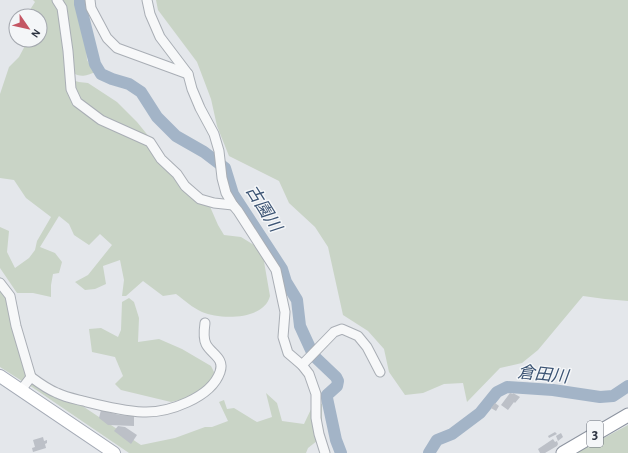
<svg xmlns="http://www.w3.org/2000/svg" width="628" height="453" font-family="'Alegreya Sans','Noto Sans JP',sans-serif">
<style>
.green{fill:#c9d4c6}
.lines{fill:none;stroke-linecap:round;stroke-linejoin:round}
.river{stroke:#a3b4c7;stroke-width:12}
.building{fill:#bcc0c7}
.minor-casing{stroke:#a9aeb5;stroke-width:11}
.major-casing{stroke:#a5abb6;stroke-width:14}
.highway-casing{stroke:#8d94a0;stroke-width:15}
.minor{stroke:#f7f8f9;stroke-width:9}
.major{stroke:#fff;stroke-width:12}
.highway{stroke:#fff;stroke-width:13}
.labels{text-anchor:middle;stroke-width:3;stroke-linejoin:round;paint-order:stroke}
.shield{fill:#f4f6f8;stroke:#696e79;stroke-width:1}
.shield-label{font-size:15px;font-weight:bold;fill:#2d3442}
.water-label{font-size:17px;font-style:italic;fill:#3b5373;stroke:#f4f6f8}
</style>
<rect width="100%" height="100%" fill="#e4e7eb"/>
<g class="green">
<path d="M33,0H53L61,16L68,79L79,82L88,83L117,102L137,122L172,165L208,202L218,225L224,235L241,237L262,250L270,296C264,320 221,320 202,312C193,308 184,300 176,294L163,296L143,281L126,296H122L124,280L120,260L103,266L106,284L95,289L85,290L75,282L88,275L112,245L100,234L89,245L74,235L69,224L59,216L40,247L55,253L62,262L59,273L53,274L51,285V297L33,293H17L0,268V227L9,231L7,252L15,268L29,258L35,250L37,241L51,217L26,198L14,180L0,178V94L9,67L19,57L28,40H40V16H26L35,2Z"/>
<path d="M63,0H83L87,60L91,67L96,72C84,76 82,78 71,72V48L65,4Z"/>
<path d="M156,0H628V301L605,299L583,296L538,350L522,363L500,368L467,402L463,383L444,384L423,393L405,395L389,372L384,349L368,331L343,315L328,247L315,227L289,203L279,181L229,156L217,126L211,99L197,62L158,10Z"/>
<path d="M0,277L15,296L20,320L27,376L22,381L0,367Z"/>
<path d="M129,298L134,302L139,318L138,342L159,339L182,349L211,366L219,382L216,389L207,396L193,397L171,402L121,390L115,384L123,376L115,357L92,352L89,329L101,328L118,337L121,330L122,302Z"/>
<path d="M34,383L66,395L141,445L175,438L205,427H212L228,421L219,402L224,400L227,409L234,408L257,422L272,417L266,393L277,403L282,421L304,424L314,403L322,404V437L308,448L306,453H129L29,385Z"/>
<path d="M628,425V453H576Z"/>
</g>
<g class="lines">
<g class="river">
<path d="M80,0V4L95,64L101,74L112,79L129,84L141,92L157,117L176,136L204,152L225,168L233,194L282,269L286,282L297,300L300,326L311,350L315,357L336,377L338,381L337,386L327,395V398L336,440L341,453"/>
<path d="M429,453L437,440L452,434L480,413L497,392L507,387L553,390L600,397L613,396L628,386"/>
</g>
</g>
<g class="building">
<path d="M510,393L513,394V393L520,397L515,403L514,402L508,410L501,405Z"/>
<path d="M495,403L499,406L496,411L491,408Z"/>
<path d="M101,410L119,415L134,416V426L108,425L99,418Z"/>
<path d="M118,426L125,427L137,435L131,444L114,431Z"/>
<path d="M555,432L557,434L549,438L548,436Z"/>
<path d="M561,433L563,437L558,441L556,436Z"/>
<path d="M43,437L44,441L47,440V443L45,444L46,448L33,452L32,448L35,447L33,440Z"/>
<path d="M553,439L555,442L557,441L558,444L557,446L545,453H540L538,449Z"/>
</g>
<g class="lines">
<defs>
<g id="minor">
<path d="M57,0L62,8L68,51L71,89L77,102L101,120L150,142L161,159L177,174L185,186L200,199L214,203L233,205"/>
<path d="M90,0L91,8L107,38L117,48L188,74"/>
<path d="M147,0L150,14L160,37L188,74L192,89L200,108L214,134L219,151L222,178L226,193L233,205L238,211L276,270L285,312L283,337L288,353L302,365L309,374L316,394V418L319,434L325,453"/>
<path d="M0,283L10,296L16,326L31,377"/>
<path d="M302,365L334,332L342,329L358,336L367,347L380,372"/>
<path d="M21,390L31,377C39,383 47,389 57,393C65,397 75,399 83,401C103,406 122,411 143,412C168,413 211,398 220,372C225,358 211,354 206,344C203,338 204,330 205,323"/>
</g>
<path id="major" d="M0,376L114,453"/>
<path id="highway" d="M563,453L628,415"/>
</defs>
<use href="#minor" class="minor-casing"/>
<use href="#major" class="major-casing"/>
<use href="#highway" class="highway-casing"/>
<use href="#minor" class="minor"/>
<use href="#major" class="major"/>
<use href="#highway" class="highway"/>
</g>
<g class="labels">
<rect class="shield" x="587" y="421" width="16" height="26" rx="3"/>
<g class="shield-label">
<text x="595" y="439">3</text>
</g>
<g class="water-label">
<text transform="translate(264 208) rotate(58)" y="6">古園川</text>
<text transform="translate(543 374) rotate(6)" y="6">倉田川</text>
</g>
</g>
<g transform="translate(28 28) rotate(124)"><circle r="19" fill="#f4f6f8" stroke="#a4a8af"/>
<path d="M0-3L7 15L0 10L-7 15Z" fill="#c45664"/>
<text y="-6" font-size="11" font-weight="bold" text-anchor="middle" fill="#2d3442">N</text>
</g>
</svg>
